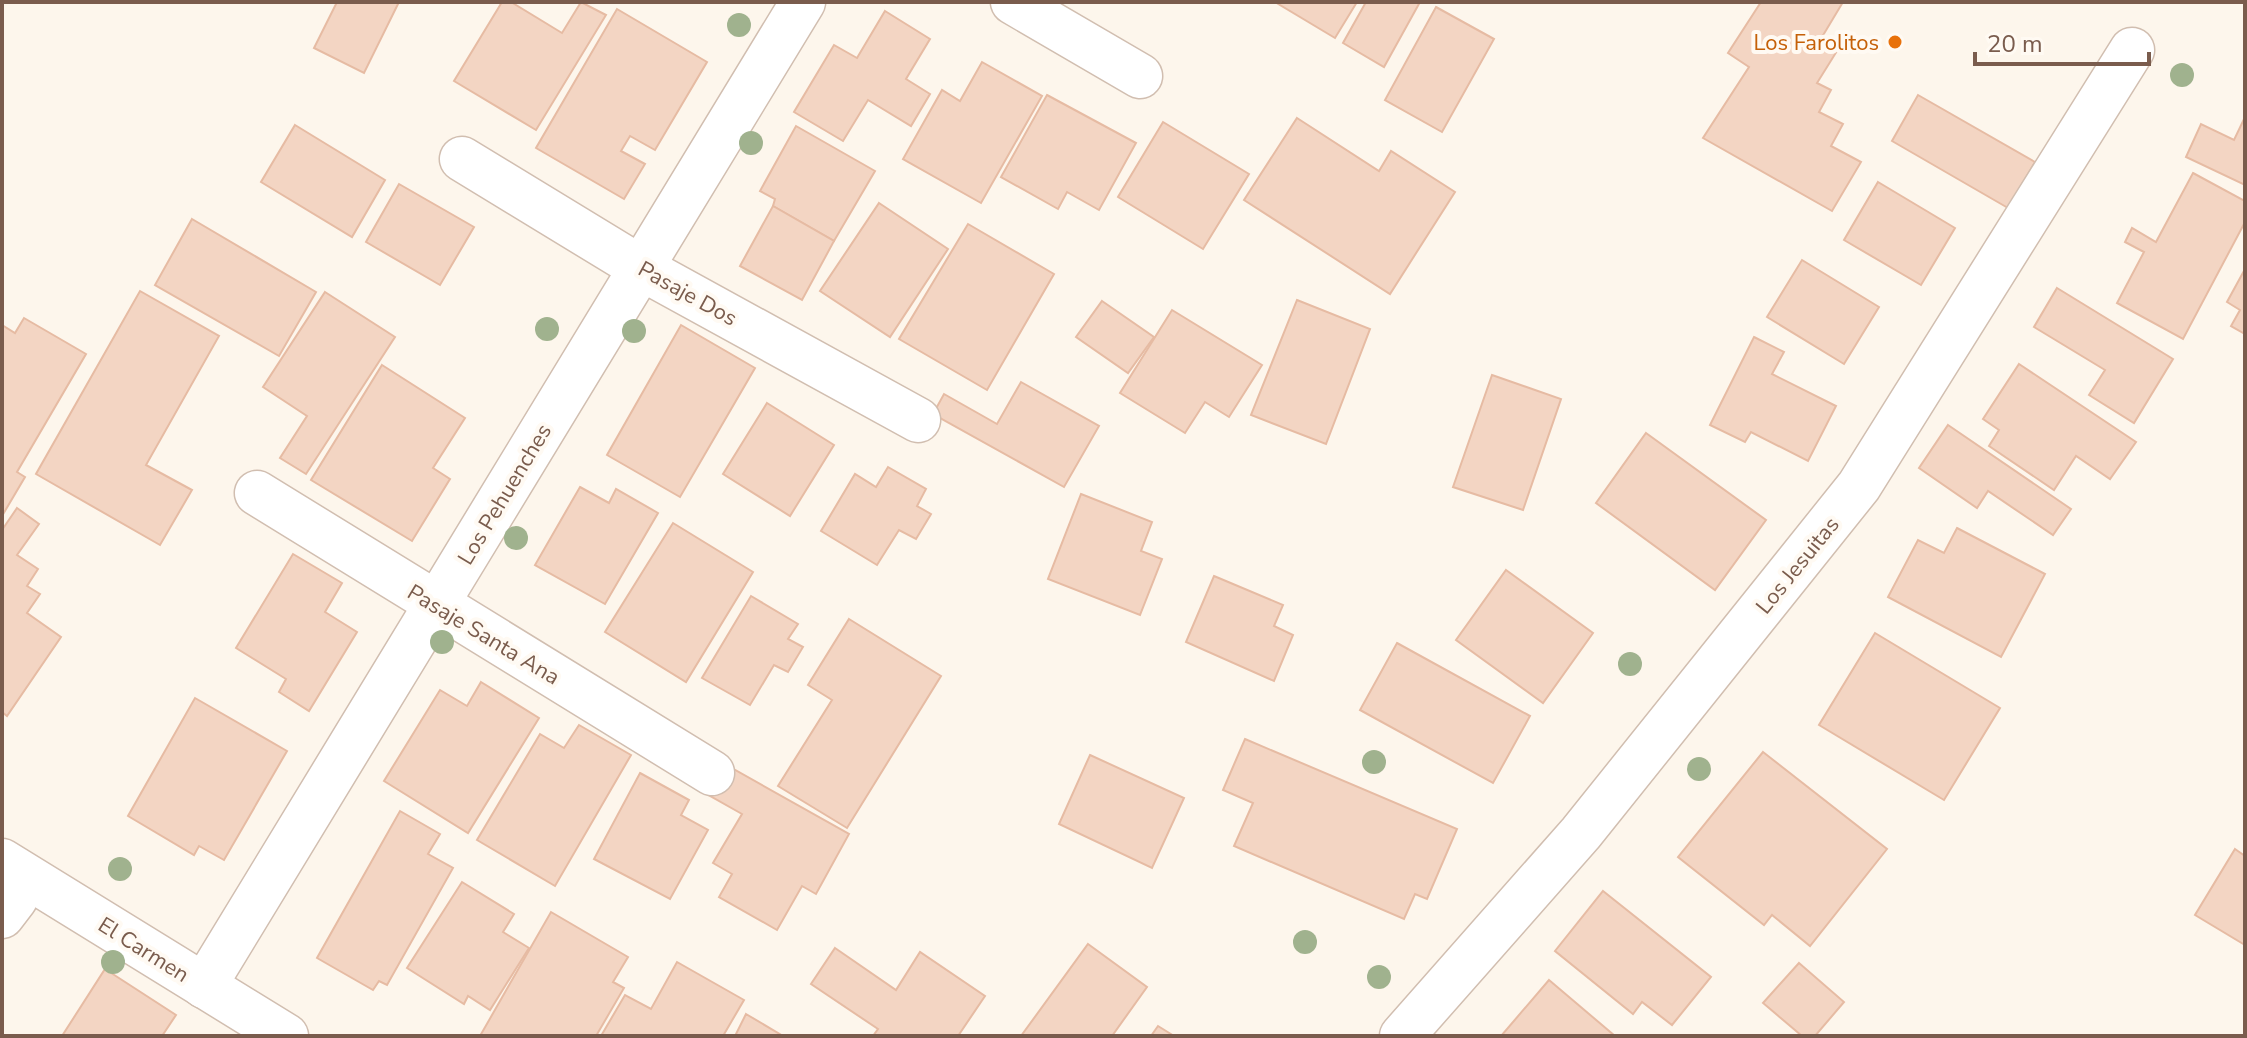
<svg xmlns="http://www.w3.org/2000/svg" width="2247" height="1038" font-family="'Nunito Sans',sans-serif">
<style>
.building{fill:#f3d5c3;stroke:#e6bba3;stroke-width:2}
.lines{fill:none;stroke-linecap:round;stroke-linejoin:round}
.minor-casing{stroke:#d1beb0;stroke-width:47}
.minor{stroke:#fff;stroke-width:44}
.tree{fill:#a0b28e}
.food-dot{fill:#e8710a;stroke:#fffaf3;stroke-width:3}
.labels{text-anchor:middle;stroke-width:8;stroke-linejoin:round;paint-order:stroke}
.food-label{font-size:22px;fill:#c56008;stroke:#fffaf3;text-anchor:end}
.street-label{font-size:22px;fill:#7a5c4d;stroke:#fffaf3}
</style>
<rect width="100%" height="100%" fill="#fdf6ec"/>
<g class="building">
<path d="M337,2H399L364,73L314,48Z"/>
<path d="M502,2H511L562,33L581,2L606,15L536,130L454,81Z"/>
<path d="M1275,2H1357L1335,38Z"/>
<path d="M1366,2H1420L1384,67L1343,43Z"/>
<path d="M1761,2H1843L1819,42L1837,51L1817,83L1831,90L1819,112L1843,124L1831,146L1861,162L1832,211L1703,138L1749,67L1728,53Z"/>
<path d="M1436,7L1494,39L1442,132L1385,100Z"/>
<path d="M617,9L707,62L655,150L630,136L621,151L645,164L624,199L536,148Z"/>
<path d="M885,11L930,39L906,79L930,94L911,126L868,100L843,141L794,112L834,45L857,58Z"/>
<path d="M982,62L1042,96L981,203L903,159L942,90L960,101Z"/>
<path d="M1047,95L1136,143L1099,210L1067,192L1058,209L1001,177Z"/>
<path d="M1918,95L2035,162L2008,208L1892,141Z"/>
<path d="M2245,117V185L2186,157L2201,124L2234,140Z"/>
<path d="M1297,118L1379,171L1391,151L1455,192L1390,294L1244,200Z"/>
<path d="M1163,122L1249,174L1203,249L1118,197Z"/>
<path d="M295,125L385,180L352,237L261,182Z"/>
<path d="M796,126L875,171L834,241L773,206L775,199L760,191Z"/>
<path d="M2193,173L2245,201V222L2183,339L2117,303L2144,252L2125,242L2132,228L2156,242Z"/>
<path d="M1878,182L1955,228L1921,285L1844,240Z"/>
<path d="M399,184L474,227L440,285L366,242Z"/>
<path d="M879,203L948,249L890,337L820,291Z"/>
<path d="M773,206L834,241L802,300L740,266Z"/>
<path d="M192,219L316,292L279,356L155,285Z"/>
<path d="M968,224L1054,274L987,390L899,339Z"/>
<path d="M1802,260L1879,307L1844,364L1767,317Z"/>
<path d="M2245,269V334L2231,326L2240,310L2227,302Z"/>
<path d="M2057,288L2173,359L2134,423L2089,395L2105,370L2034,327Z"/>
<path d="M140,291L219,336L146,465L192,490L160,545L36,474Z"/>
<path d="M325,292L395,337L306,474L280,458L307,416L263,387Z"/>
<path d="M1297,300L1370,329L1326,444L1251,415Z"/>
<path d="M1102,301L1154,337L1128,373L1076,337Z"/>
<path d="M1172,310L1262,365L1229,417L1205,402L1185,433L1120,393Z"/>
<path d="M24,318L86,354L17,472L25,477L2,516V325L15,333Z"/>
<path d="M681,325L755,368L680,497L607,455Z"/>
<path d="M1754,337L1784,352L1772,374L1836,406L1808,461L1751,432L1745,442L1710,425Z"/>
<path d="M2019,364L2136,442L2110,479L2076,456L2054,490L1989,446L1999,430L1983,419Z"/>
<path d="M382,365L465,418L433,468L450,479L412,541L311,480Z"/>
<path d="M1492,375L1561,399L1523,510L1453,487Z"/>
<path d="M1021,382L1099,426L1064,487L933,414L944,394L997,424Z"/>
<path d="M767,403L834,445L790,516L723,474Z"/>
<path d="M1948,425L2071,509L2053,535L1988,491L1977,508L1919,468Z"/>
<path d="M1646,433L1766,520L1715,590L1596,503Z"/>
<path d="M888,467L926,489L917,506L931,514L916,539L899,530L877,565L821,531L855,474L876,487Z"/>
<path d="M580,487L609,503L616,489L658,513L605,604L535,565Z"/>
<path d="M1081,494L1152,522L1141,551L1162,559L1140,615L1048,579Z"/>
<path d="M17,508L39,524L17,555L38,569L27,586L40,594L27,613L61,637L7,716L2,712V530Z"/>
<path d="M673,523L753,572L686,682L605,632Z"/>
<path d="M1957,528L2045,574L2001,657L1888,597L1918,540L1944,553Z"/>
<path d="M293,554L342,583L325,612L357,632L309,711L279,692L286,679L236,648Z"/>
<path d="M1506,570L1593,633L1543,703L1456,640Z"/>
<path d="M1214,576L1283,605L1274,626L1293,635L1274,681L1186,642Z"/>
<path d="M751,596L798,624L788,639L803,647L788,672L774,665L750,705L702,678Z"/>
<path d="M849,619L941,676L847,828L778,786L832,700L808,685Z"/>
<path d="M1875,633L2000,708L1944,800L1819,725Z"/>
<path d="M1397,643L1530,716L1493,783L1360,710Z"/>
<path d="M481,682L539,718L468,833L384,781L440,690L467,706Z"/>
<path d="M195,698L287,751L224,860L199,846L194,855L128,816Z"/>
<path d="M579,725L631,755L555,886L477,840L540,734L564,748Z"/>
<path d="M1245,739L1457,829L1427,899L1415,894L1404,919L1234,846L1253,803L1223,790Z"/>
<path d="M1763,752L1887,849L1810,946L1772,915L1764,925L1678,857Z"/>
<path d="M1090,755L1184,798L1152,868L1059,824Z"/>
<path d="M721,762L849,834L816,894L802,886L777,930L719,897L732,874L713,863L742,814L705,793Z"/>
<path d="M640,773L689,800L681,815L708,830L670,899L594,859Z"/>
<path d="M400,811L440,834L428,854L453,868L387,985L379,981L373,990L317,958Z"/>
<path d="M2235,849L2245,856V945L2195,915Z"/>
<path d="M462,882L514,914L503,932L529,948L490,1010L468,996L464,1004L407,968Z"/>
<path d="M1603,891L1711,977L1672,1025L1642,1002L1633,1014L1555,951Z"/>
<path d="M551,912L628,957L613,982L624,988L596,1036H480Z"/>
<path d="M1088,944L1147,987L1112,1036H1021Z"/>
<path d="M835,948L896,990L920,952L985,996L958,1036H873L878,1029L811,984Z"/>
<path d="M677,962L744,1000L723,1036H601L625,995L651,1009Z"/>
<path d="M1799,963L1844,1002L1815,1036H1802L1763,1003Z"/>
<path d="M105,969L176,1015L162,1036H62Z"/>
<path d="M1549,980L1615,1036H1501Z"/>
<path d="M746,1014L783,1036H735Z"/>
<path d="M1158,1026L1174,1036H1151Z"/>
</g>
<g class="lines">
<defs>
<g id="minor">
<path d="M1013,2L1140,76"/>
<path d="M462,159L641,268L918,420"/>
<path d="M257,493L712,773"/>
<path d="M2,861L286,1036"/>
<path d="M2,916L15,899L14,869"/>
<path d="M204,986L803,2"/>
<path d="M1402,1036L1581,833L1859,486L2132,50"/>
</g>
</defs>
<use href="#minor" class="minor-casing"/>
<use href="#minor" class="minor"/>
</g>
<g class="tree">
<circle cx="739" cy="25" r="12"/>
<circle cx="2182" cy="75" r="12"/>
<circle cx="751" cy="143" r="12"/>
<circle cx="547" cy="329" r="12"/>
<circle cx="634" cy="331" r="12"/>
<circle cx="516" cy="538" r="12"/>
<circle cx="442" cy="642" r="12"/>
<circle cx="1630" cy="664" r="12"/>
<circle cx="1374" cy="762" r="12"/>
<circle cx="1699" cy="769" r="12"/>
<circle cx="120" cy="869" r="12"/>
<circle cx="1305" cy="942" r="12"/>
<circle cx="113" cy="962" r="12"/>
<circle cx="1379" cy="977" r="12"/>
</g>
<circle class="food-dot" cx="1895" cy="42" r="8"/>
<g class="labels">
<g class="food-label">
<text x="1879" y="50">Los Farolitos</text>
</g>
<g class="street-label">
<text transform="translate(688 293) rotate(29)" y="8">Pasaje Dos</text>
<text transform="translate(504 494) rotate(-59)" y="8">Los Pehuenches</text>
<text transform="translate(1797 565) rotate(-51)" y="8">Los Jesuitas</text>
<text transform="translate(484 634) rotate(31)" y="8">Pasaje Santa Ana</text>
<text transform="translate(144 949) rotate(32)" y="8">El Carmen</text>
</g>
</g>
<rect width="2247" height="1038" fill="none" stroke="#7a5c4d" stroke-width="8"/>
<path d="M1975 52v12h174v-12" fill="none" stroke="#7a5c4d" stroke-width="4"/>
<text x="1987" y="52" font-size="24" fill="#7a5c4d" stroke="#fffaf3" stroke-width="6" paint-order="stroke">20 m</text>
</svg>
